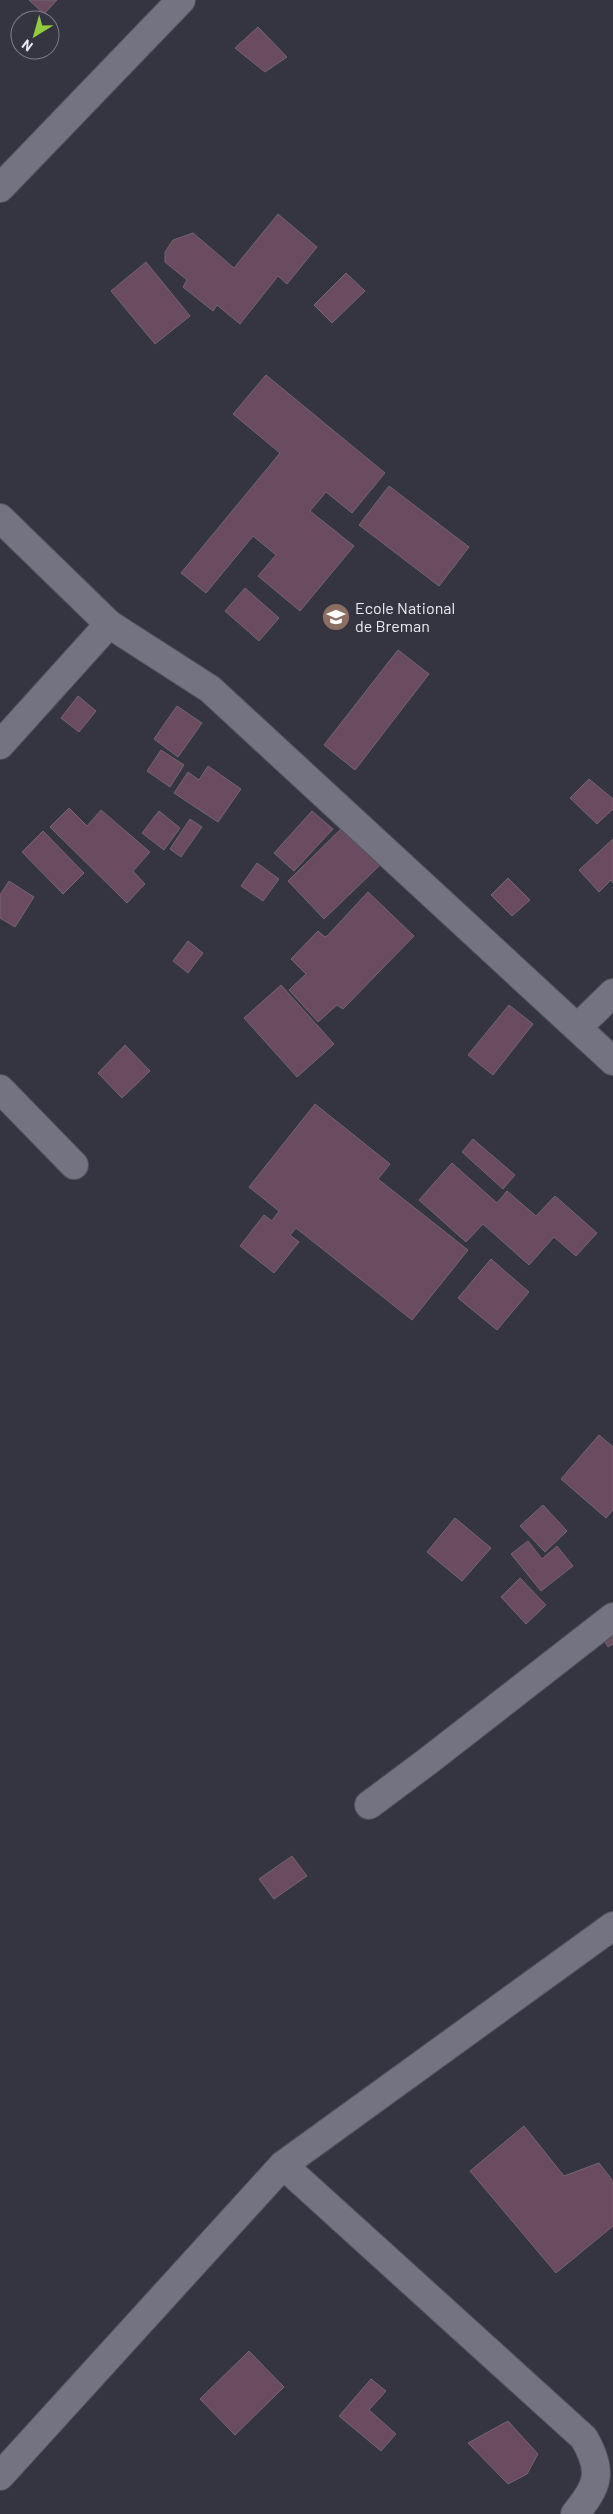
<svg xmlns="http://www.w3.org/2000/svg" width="613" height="2514" font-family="Barlow,sans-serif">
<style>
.building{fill:#6a4b5f;stroke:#75666f}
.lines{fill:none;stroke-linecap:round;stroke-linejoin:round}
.minor-casing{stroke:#52525d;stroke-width:30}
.minor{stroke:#737381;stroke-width:28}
.labels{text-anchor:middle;stroke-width:4.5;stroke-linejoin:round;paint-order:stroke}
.poi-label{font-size:16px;fill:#ebebf3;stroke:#353441;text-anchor:start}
</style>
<rect width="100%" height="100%" fill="#353441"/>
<g class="building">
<path d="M29,0H57L44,14Z"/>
<path d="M258,27L287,57L265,72L235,48Z"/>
<path d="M278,214L317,247L287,284L278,276L240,324L217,305L213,311L183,287L187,280L165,262V252L173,240L193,233L234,268Z"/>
<path d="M146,262L190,316L155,344L111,291Z"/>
<path d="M346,273L365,291L332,323L314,305Z"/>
<path d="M266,375L385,473L352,513L326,492L310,511L354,546L300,611L258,576L276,555L253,536L206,593L181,573L280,453L233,414Z"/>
<path d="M389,486L469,547L439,586L359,525Z"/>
<path d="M245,588L279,618L259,641L225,611Z"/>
<path d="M398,650L429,674L355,770L324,745Z"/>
<path d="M78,696L96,711L79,732L61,718Z"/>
<path d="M177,706L202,723L178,757L154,739Z"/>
<path d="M161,750L184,765L170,787L147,771Z"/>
<path d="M208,766L241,789L218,822L174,793L188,772L199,780Z"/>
<path d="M589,779L613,799V809L597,824L570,798Z"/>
<path d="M69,808L87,826L101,810L150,852L133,871L145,884L127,903L50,827Z"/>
<path d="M159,811L180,828L164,850L142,833Z"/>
<path d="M312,811L333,829L294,871L274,853Z"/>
<path d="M190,819L202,827L181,857L170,849Z"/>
<path d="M343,827L380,865L324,919L288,881Z"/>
<path d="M43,831L84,873L63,894L22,852Z"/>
<path d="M613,839V883L611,880L599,892L579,870Z"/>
<path d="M257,863L279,879L263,901L241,886Z"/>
<path d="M508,878L530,900L512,916L491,895Z"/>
<path d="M9,881L34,897L15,927L0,918V895Z"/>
<path d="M368,892L414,936L343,1009L337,1005L318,1022L289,990L306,974L291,959L318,931L325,937L327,936Z"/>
<path d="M188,941L203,953L188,973L173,961Z"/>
<path d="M281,985L334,1044L297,1077L244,1018Z"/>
<path d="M509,1005L533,1024L493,1075L468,1055Z"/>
<path d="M125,1045L150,1071L122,1098L98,1073Z"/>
<path d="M315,1104L390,1164L378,1179L468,1250L412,1320L296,1228L290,1235L299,1242L274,1273L240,1246L264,1215L272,1221L279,1211L249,1187Z"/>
<path d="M473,1139L515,1175L503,1189L462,1152Z"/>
<path d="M452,1163L497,1203L507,1191L536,1216L555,1196L597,1233L576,1256L554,1237L529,1265L483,1224L466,1242L419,1200Z"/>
<path d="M491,1259L529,1292L497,1330L458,1298Z"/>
<path d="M599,1435L613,1447V1510L606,1518L561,1479Z"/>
<path d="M543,1505L567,1531L545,1552L520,1526Z"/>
<path d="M455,1518L491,1548L462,1581L427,1552Z"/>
<path d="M528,1541L542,1559L557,1546L573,1566L541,1591L511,1554Z"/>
<path d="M520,1578L546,1605L526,1624L501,1597Z"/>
<path d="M613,1628V1644L608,1647L601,1634Z"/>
<path d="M292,1856L307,1876L274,1899L259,1879Z"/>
<path d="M524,2126L564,2176L599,2163L613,2181V2226L556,2273L470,2171Z"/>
<path d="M249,2351L284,2387L235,2435L200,2399Z"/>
<path d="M371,2379L386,2391L369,2410L396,2434L381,2451L339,2416Z"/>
<path d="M508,2421L538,2454L527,2474L508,2484L468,2443Z"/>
</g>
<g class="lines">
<defs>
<g id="minor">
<path d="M0,188L181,0"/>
<path d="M0,518L109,624L210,689L613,1061"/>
<path d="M0,745L109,624"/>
<path d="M578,1027L613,993"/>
<path d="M0,1089L74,1165"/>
<path d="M369,1805L428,1761L613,1617"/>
<path d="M283,2165L584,2438C603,2471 599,2485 575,2514"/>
<path d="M0,2476L283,2165L613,1926"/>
</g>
</defs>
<use href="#minor" class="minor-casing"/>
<use href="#minor" class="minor"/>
</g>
<defs>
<symbol id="school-disc" viewBox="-11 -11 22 22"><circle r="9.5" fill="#8d6e63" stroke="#353441"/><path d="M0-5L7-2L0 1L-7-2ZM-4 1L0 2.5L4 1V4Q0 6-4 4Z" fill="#fff"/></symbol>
</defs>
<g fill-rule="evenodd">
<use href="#school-disc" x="320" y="601" width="32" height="32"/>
</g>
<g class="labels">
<g class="poi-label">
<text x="355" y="614">Ecole National<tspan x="355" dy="18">de Breman</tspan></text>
</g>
</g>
<g transform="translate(35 35) rotate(217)"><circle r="24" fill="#353441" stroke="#7e7d88"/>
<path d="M0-4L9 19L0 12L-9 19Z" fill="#92cd3f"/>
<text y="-8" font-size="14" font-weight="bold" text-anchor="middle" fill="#ebebf3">N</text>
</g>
</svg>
